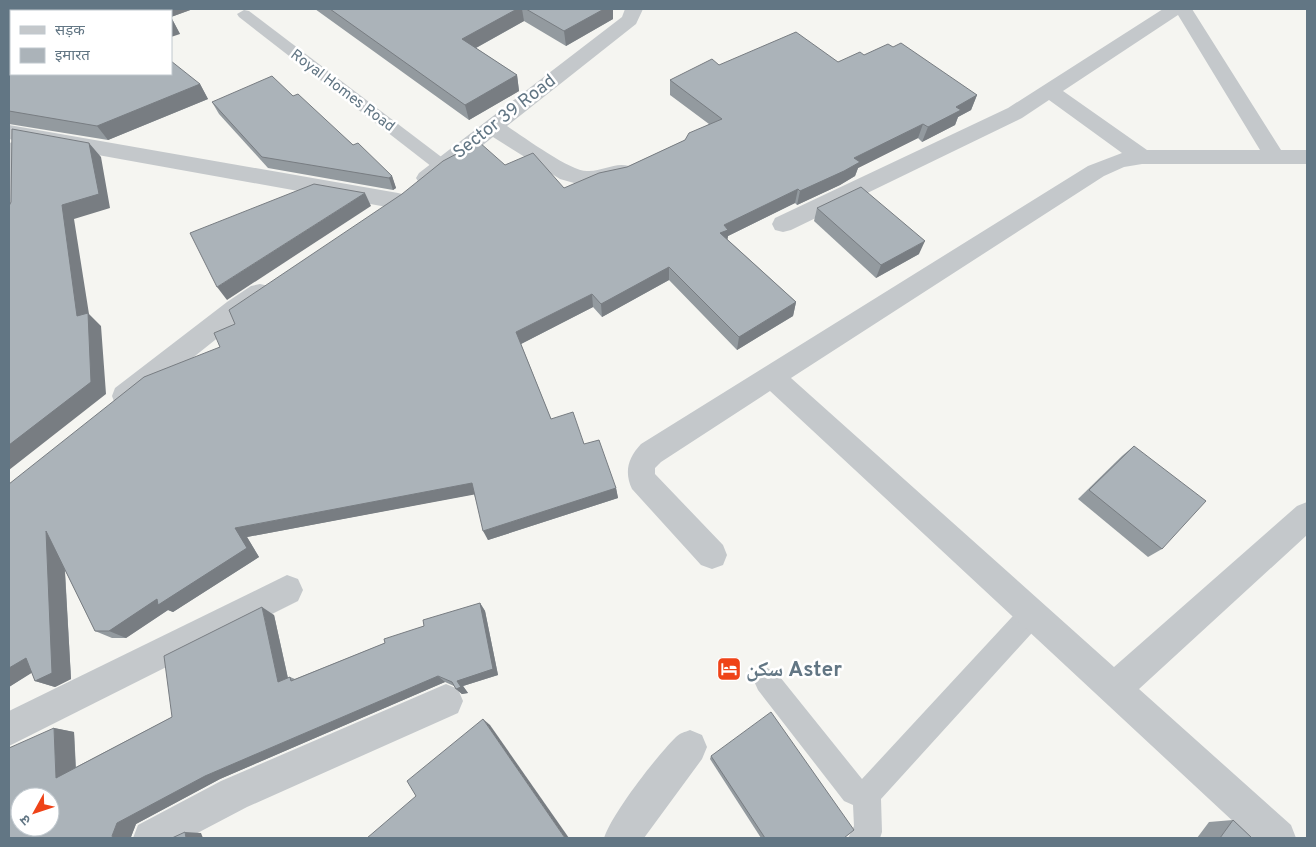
<svg xmlns="http://www.w3.org/2000/svg" width="1316" height="847" font-family="Overpass,'Noto Naskh Arabic','Noto Sans Devanagari',sans-serif">
<style>
.lines{fill:none;stroke-linecap:round;stroke-linejoin:round}
.service{fill:#c4c8cb;fill-rule:evenodd}
.minor{fill:#c4c8cb;fill-rule:evenodd}
.wall{fill:#939a9f}
.shaded-wall{fill:#787d82}
.building{fill:#abb3b9;stroke:#787d82;fill-rule:evenodd}
.labels{text-anchor:middle;stroke-width:5;stroke-linejoin:round;paint-order:stroke}
.far-street-label{font-size:15px;fill:#627684;stroke:#fff}
.street-label{font-size:18px;fill:#627684;stroke:#fff}
.near-poi-label{font-size:21px;font-weight:bold;fill:#627684;stroke:#fff;text-anchor:start}
</style>
<rect width="100%" height="100%" fill="#f5f5f1"/>
<g class="lines">
<g class="service">
<path d="M244,10L249,11L448,162L450,166L448,170H436L239,17L237,14Z"/>
<path d="M1032,602L1041,605L1044,614L1041,623L881,799L882,832L880,838H848L854,826L853,805L844,801L758,690L754,681L758,672L767,668L776,672L862,779L1023,605Z"/>
</g>
<g class="minor">
<path d="M625,9H643L636,24L507,126C524,137 570,171 587,171C602,172 614,162 629,166L632,171L629,176L588,187L560,179L493,137L435,183L427,186L419,183L416,178L419,173L622,17Z"/>
<path d="M1163,9H1192L1281,150H1307V164H1142L1124,167L1104,176L791,378L1114,667L1297,506L1307,502V535L1139,689L1291,825L1296,838H1251L770,391L661,462L655,468V474L723,545L727,555L723,565L712,569L701,565L632,489C624,472 628,458 641,444L1088,166L1122,153L1049,100L1022,118L791,230L783,232L775,230L772,224L775,218L1008,108ZM1178,15L1260,150H1147L1063,91Z"/>
<path d="M9,125L398,193L406,195L409,201L406,207L398,209L9,139Z"/>
<path d="M13,142L21,144L24,149L23,216L20,222L9,225V143Z"/>
<path d="M260,284L269,286L272,293L269,300L245,316L135,404L125,407L115,404L112,396L115,388L227,302L251,286Z"/>
<path d="M287,575L298,579L303,590L298,601L9,746V711Z"/>
<path d="M446,684L458,689L463,701L458,713L247,807L188,838H133L138,825L221,781Z"/>
<path d="M690,730L702,735L707,747L702,759L644,838H604C613,812 656,757 676,737C680,733 685,732 690,730Z"/>
</g>
</g>
<g class="wall">
<path d="M9,9H193L171,17L180,34L11,11L200,84L208,99L108,140L9,124Z"/>
<path d="M315,9H613V19L566,46L524,21L476,48L517,75L519,91L469,120Z"/>
<path d="M864,55L977,95L971,110L958,117L955,125L922,142L918,138L858,168L855,176L840,185L797,205L795,203L728,236L727,239L796,302L793,316L737,350L669,280L602,317L593,307L521,344L551,419L584,444L616,488L618,498L488,540L474,494L247,537L259,557L173,612L168,610L126,638H112L95,631L65,570L71,679L55,687L35,681L32,672L9,687V484L220,347L235,324L505,165L564,188L627,167L685,140L709,124L670,95V80L719,65L838,62Z"/>
<path d="M293,96L392,176L396,188L393,190L268,168L219,114L212,102Z"/>
<path d="M817,208L919,254L876,278L814,221Z"/>
<path d="M1134,446L1162,549L1148,557L1078,499L1122,456Z"/>
<path d="M480,603L485,611L498,675L463,686L468,693L462,694L456,689L454,686L445,682L220,779L136,824L131,837L132,838H9L54,728L74,732L76,767L172,717L274,615L288,678L290,677L295,679L385,643L424,626Z"/>
<path d="M711,756L844,838H761L710,759Z"/>
<path d="M1233,820L1252,838H1197L1209,822Z"/>
</g>
<g class="shaded-wall">
<path d="M166,9H193L171,17L180,34L171,37V11H167Z"/>
<path d="M517,9H522L524,21L465,54L462,39Z"/>
<path d="M604,9H613V19L566,46L564,31Z"/>
<path d="M517,75L519,91L469,120L465,105Z"/>
<path d="M200,84L208,99L108,140L97,126Z"/>
<path d="M977,95L971,110L958,117L955,125L922,142L928,127L956,107Z"/>
<path d="M923,124L918,138L858,168L855,176L840,185L797,205L800,191L854,158Z"/>
<path d="M89,143L101,157L110,208L74,219L89,314L101,326L106,394L9,470V445L62,205Z"/>
<path d="M392,176L396,188L393,190L389,178Z"/>
<path d="M798,189L795,203L728,236L727,243L720,233L724,225Z"/>
<path d="M365,193L371,206L227,300L217,287Z"/>
<path d="M925,241L919,254L876,278L881,265Z"/>
<path d="M669,267V280L602,317L601,304Z"/>
<path d="M592,294L593,307L519,345L516,332Z"/>
<path d="M796,302L793,316L737,350L739,337Z"/>
<path d="M472,483L477,494L247,537L259,557L173,612L168,610L126,638L109,631L235,528Z"/>
<path d="M616,488L618,498L488,540L483,531Z"/>
<path d="M46,531L63,540L71,679L55,687L35,681Z"/>
<path d="M480,603L485,611L498,675L463,686L468,693L462,694L456,689L457,681Z"/>
<path d="M262,607L274,615L290,688L278,682Z"/>
<path d="M26,658L46,664L9,687V668Z"/>
<path d="M438,676L445,682L220,779L136,824L131,837L132,838H113L112,836L117,823L205,776Z"/>
<path d="M483,719L490,725L569,838H565Z"/>
<path d="M54,728L74,732L76,780L56,778Z"/>
<path d="M185,832L201,833L203,838H186Z"/>
</g>
<g class="building">
<path d="M9,9H166L167,11H11V74H171V61L200,84L97,126L9,111Z"/>
<path d="M330,9H517L462,39L517,75L465,105Z"/>
<path d="M526,9H604L564,31Z"/>
<path d="M796,32L838,62L860,52L864,55L888,44L893,47L901,43L977,95L956,107L961,110L928,127L923,124L854,158L860,162L844,171L800,191L798,189L724,225L728,230L720,233L796,302L739,337L669,267L601,304L592,294L516,332L551,419L573,412L584,444L599,440L616,488L483,531L472,483L235,528L247,548L158,605L157,599L109,631H95L46,531L52,673L35,681L26,658L9,668V484L144,377L220,347L214,333L235,324L229,310L402,194L443,161L479,142L505,165L533,153L564,188L599,173L627,167L685,140L689,133L722,119L670,80L712,59L719,65Z"/>
<path d="M272,76L293,96L298,94L353,145L358,143L392,176L389,178L262,157L212,102Z"/>
<path d="M12,129L89,143L99,194L62,205L77,316L88,313L91,382L9,445V206L11,202Z"/>
<path d="M314,184L365,193L217,287L190,233Z"/>
<path d="M861,187L925,241L881,265L817,208Z"/>
<path d="M1134,446L1206,501L1162,549L1089,490Z"/>
<path d="M480,603L493,669L457,681L461,687L456,689L452,682L438,676L205,776L117,823L112,836L113,838H9V748L54,728L56,778L172,717L164,656L262,607L278,682L290,677L291,681L385,643L384,639L424,626L423,620ZM20,797H50V827H20Z"/>
<path d="M771,712L854,830L844,838H765L711,756Z"/>
<path d="M483,719L565,838H367L416,796L407,781Z"/>
<path d="M1233,820L1252,838H1220Z"/>
<path d="M185,832L186,838H172Z"/>
</g>
<defs>
<symbol id="hotel-square" viewBox="-11 -11 22 22"><rect x="-9" y="-9" width="18" height="18" rx="4" fill="#ef4318" stroke="#fff"/><path d="M-6-4.5h1.5V1H6V5H4.5V3h-9V5H-6ZM-4 0a1.8 1.8 0 1 1 3.6 0ZM.5 0V-2.5h3Q6-2.5 6 0Z" fill="#fff"/></symbol>
</defs>
<g fill-rule="evenodd">
<use href="#hotel-square" x="715" y="655" width="28" height="28"/>
</g>
<g class="labels">
<g class="far-street-label">
<text transform="translate(343 90) rotate(37)" y="5">Royal Homes Road</text>
</g>
<g class="street-label">
<text transform="translate(504 116) rotate(-38)" y="6">Sector 39 Road</text>
</g>
<g class="near-poi-label">
<text x="746" y="676">سكن Aster</text>
</g>
</g>
<rect width="1316" height="847" fill="none" stroke="#627684" stroke-width="20"/>
<rect x="10" y="10" width="162" height="65" fill="#ffffff" stroke="#c0c8ce"/>
<rect x="20" y="26" width="25" height="8" fill="#c4c8cb" stroke="#c0c8ce"/>
<text x="55" y="35" font-size="15" fill="#627684">सड़क</text>
<rect x="20" y="48" width="25" height="15" fill="#abb3b9" stroke="#c0c8ce"/>
<text x="55" y="60" font-size="15" fill="#627684">इमारत</text>
<g transform="translate(35 812) rotate(230)"><circle r="24" fill="#ffffff" stroke="#c0c8ce"/>
<path d="M0-4L9 19L0 12L-9 19Z" fill="#ef4318"/>
<text y="-8" font-size="14" font-weight="bold" text-anchor="middle" fill="#627684">उ</text>
</g>
</svg>
